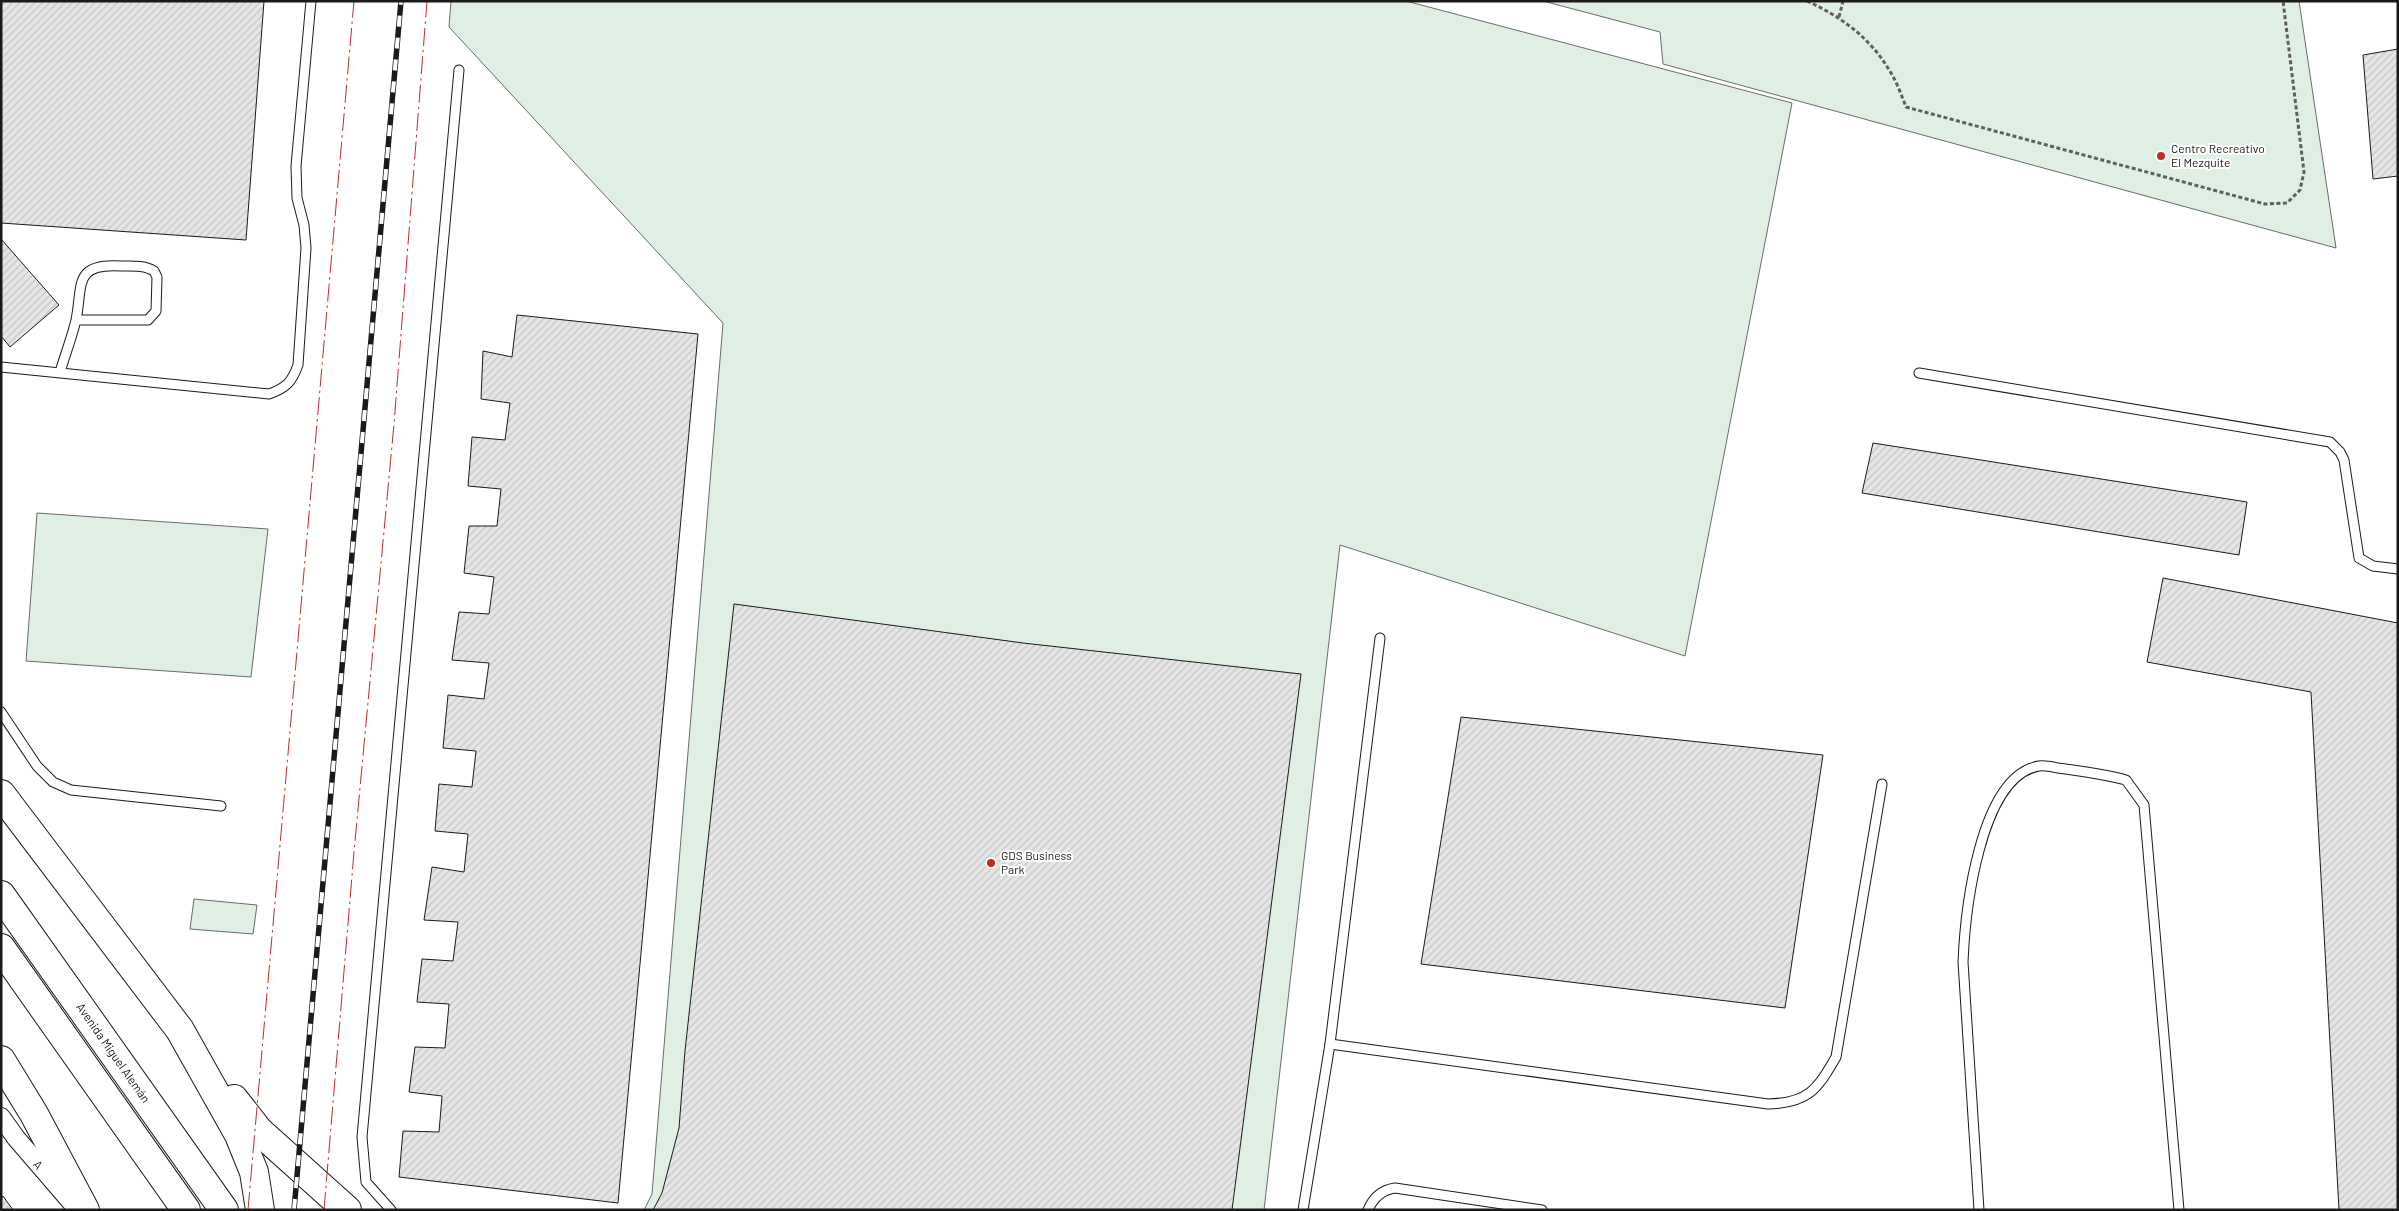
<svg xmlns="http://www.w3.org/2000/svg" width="2399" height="1211" font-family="Barlow,sans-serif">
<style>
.grass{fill:#e0efe3;stroke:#6a6a6a}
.building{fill:url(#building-hatch);stroke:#1a1a1a}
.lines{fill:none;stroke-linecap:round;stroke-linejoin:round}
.lane-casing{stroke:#1a1a1a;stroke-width:11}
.street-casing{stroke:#1a1a1a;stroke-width:20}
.highway-casing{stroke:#1a1a1a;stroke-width:30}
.path{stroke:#5f5f5f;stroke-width:3;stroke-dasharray:4 2.5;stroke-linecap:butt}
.lane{stroke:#fff;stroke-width:9}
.street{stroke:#fff;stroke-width:18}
.highway{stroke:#fff;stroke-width:28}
.rail-casing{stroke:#1a1a1a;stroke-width:5.5}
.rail{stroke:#fff;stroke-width:4;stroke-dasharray:11;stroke-linecap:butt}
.power{stroke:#c62828;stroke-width:1;stroke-dasharray:18 4 2.5 4;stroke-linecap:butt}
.poi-dot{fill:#c62828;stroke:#fff;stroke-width:2}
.labels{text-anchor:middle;stroke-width:4;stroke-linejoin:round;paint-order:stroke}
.poi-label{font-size:12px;fill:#1a1a1a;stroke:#fff;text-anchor:start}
.street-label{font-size:12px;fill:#1a1a1a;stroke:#fff}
</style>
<defs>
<pattern id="building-hatch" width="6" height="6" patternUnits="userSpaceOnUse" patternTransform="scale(1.25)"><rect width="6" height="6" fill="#e6e6e6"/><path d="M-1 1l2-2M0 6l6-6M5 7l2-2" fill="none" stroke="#c5c5c5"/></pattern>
</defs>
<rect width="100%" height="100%" fill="#fff"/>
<g class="grass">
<path d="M451,1H1406L1792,103L1685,656L1340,545L1264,1210H644L652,1194L723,323L449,27Z"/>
<path d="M1543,1H2299L2336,248L1663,64L1660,32Z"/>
<path d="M37,513L268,529L251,677L26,661Z"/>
<path d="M194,899L257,905L253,934L190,929Z"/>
</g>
<g class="building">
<path d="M1,1H264L246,240L1,223Z"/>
<path d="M2398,49V176L2373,179L2363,55Z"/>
<path d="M1,239L59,305L10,347L1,336Z"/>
<path d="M517,315L698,334L618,1203L399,1177L403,1131L439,1132L442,1096L409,1092L415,1047L445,1048L449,1004L417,1002L422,959L453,961L458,922L424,920L432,867L464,872L468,834L435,831L439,784L472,787L476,751L443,748L448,695L484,699L489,663L452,660L459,612L489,614L494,577L464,573L469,526H497L501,489L468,486L472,437L505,440L510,403L481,399L483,351L512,357Z"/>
<path d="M1873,443L2247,502L2239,555L1862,493Z"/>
<path d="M2163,578L2398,623V1210H2339L2311,692L2147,662Z"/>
<path d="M734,604L1023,643L1301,674L1232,1210H653L662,1193L679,1128L685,1051Z"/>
<path d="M1461,717L1823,755L1785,1008L1421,964Z"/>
<path d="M3,1196L13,1210H1V1198Z"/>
</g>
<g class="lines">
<defs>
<g id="lane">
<path d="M1,367L269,394C286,388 292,382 298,365L306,248L304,225L297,198L296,166L311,1"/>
<path d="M60,372C65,355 72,337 76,320C83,285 73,263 121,266C132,266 145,265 154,271L157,277L156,311L148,320H76"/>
<path d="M1919,373L2330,442L2340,452L2344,460L2359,558L2373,566L2398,569"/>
<path d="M1,712L37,766L53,782L71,790L221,806"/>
<path d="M1330,1044L1768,1104C1808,1103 1817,1090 1836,1057L1882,784"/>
<path d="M391,1210L366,1182L362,1137L459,70"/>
<path d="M1303,1210L1330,1044L1380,638"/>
<path d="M1368,1210C1373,1198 1382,1190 1395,1188L1542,1210"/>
<path d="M1979,1210L1963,962C1965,914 1979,776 2039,766C2045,765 2053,767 2058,768C2081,771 2104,774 2126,780L2144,805L2179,1210"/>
</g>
<path id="street" d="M1,1117L16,1138L72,1203"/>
<g id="highway">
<path d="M1,794L180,1030L239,1135L254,1172L260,1210"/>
<path d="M1,895L224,1210"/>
<path d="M1,948L186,1210"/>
<path d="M1,1060L34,1114L85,1210"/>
<path d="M234,1099L259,1131L347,1210"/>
</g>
</defs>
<use href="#lane" class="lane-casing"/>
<use href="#street" class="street-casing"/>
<use href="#highway" class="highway-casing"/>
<g class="path">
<path d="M1807,1C1840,16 1869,37 1888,68C1896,80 1901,94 1906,107L2265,204L2287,203L2300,190L2304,172L2283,1"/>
<path d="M1839,17L1843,1"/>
</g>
<use href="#lane" class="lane"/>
<use href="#street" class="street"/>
<use href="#highway" class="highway"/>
<defs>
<path id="rail" d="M294,1210L401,1"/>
</defs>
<use href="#rail" class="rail-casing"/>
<use href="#rail" class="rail"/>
<g class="power">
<path d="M248,1210L354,1"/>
<path d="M324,1210L354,852L394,424L427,1"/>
</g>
</g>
<g class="poi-dot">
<circle cx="2161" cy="156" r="5"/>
<circle cx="991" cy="863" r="5"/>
</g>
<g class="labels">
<g class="poi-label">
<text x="2171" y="153">Centro Recreativo<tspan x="2171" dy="14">El Mezquite</tspan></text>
<text x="1001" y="860">GDS Business<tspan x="1001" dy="14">Park</tspan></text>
</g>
<g class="street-label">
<text transform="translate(113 1053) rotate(55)" y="4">Avenida Miguel Alemán</text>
<text transform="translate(38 1165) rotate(50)" y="4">A</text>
</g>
</g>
<rect width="2399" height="1211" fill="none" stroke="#1a1a1a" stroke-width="5"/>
</svg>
